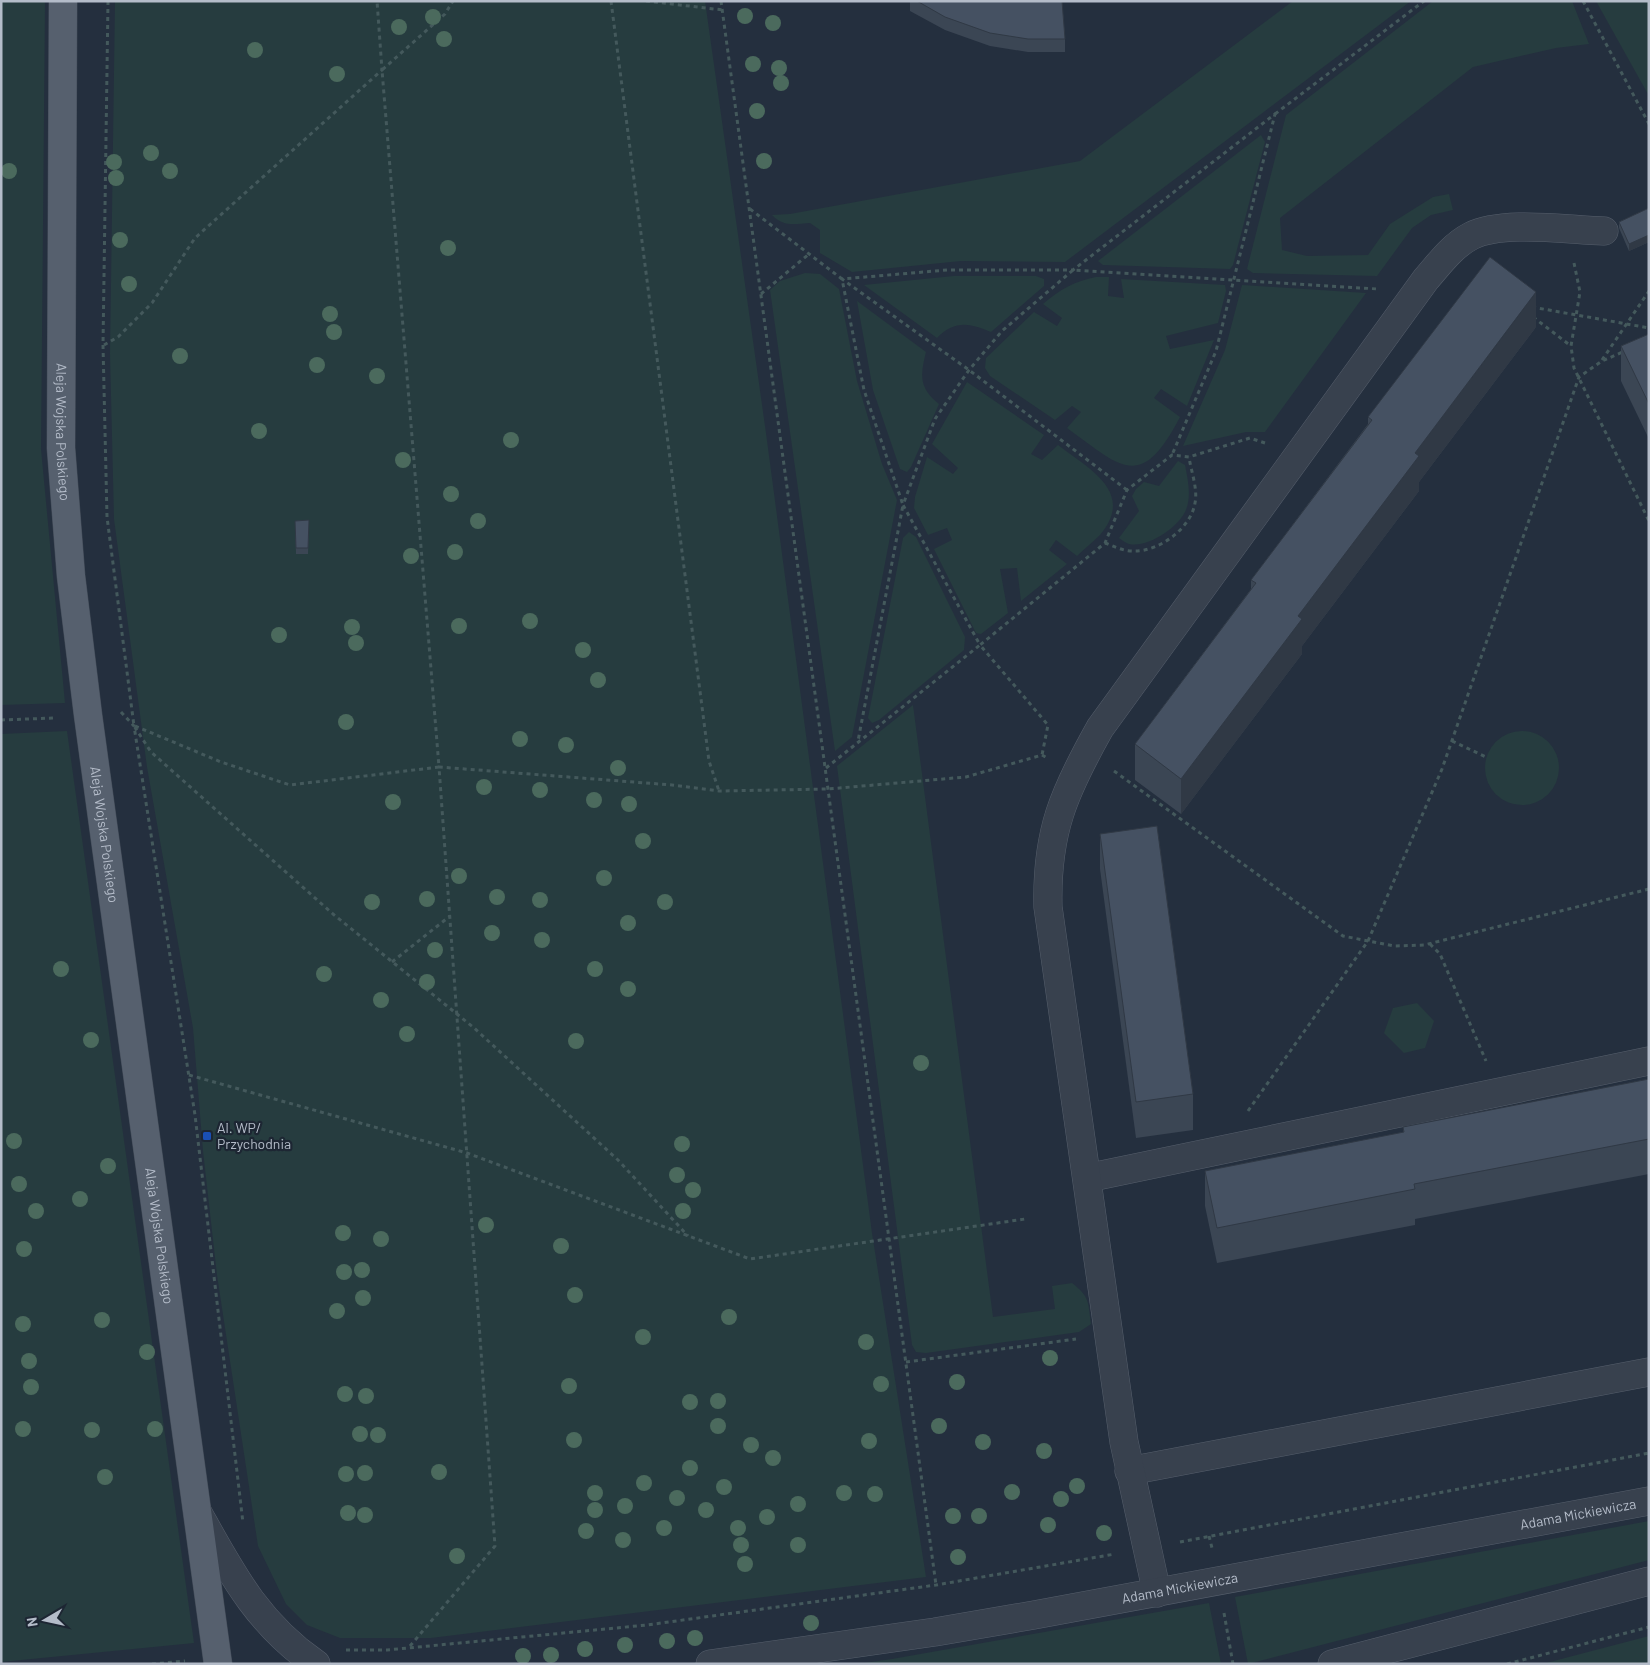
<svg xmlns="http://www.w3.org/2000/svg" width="1650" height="1665" font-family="Barlow,sans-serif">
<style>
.green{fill:#263c3f}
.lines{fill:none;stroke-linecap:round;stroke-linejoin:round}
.minor-casing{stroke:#565f6c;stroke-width:29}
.major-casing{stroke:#414a57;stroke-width:29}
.path{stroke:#44595c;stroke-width:3;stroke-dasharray:4 4;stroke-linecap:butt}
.minor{stroke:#38414e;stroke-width:28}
.major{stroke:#56606e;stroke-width:28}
.tree{fill:#4b6a5d}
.wall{fill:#3b4654}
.shaded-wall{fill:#303945}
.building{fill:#455162;stroke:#303945}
.transit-dot{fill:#1a4fb4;stroke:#1d2633;stroke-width:2}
.labels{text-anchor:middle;stroke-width:4.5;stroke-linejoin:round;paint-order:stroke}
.street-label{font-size:14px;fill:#b4bcc9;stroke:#1d2633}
.poi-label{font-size:14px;fill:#b4bcc9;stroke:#1d2633;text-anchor:start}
</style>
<rect width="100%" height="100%" fill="#242f3e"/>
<g class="green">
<path d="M1,1H45L41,449L65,703L1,705Z"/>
<path d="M115,1H705L766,433L872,1233L926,1577L431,1638H340L307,1625L286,1604L258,1546L217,1275L203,1151L193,1028L147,767L114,519L110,354Z"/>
<path d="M1293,1H1411L1065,262L961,261L852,272L820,253V230L810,223C795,224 783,227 772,215L790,214L1080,161Z"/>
<path d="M1433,1H1572L1589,44L1556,48L1473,67L1280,218L1282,250L1307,256L1368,255L1390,224L1433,197L1449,194L1453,210L1431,215L1412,228L1377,276L1253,273L1247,269L1286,115Z"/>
<path d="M1596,1H1649V96Z"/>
<path d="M1261,135L1265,142L1233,265L1230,269L1103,265L1098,261Z"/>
<path d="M805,273L820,274L839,289L857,381L882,464L897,500L852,737L835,751L770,290L780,281Z"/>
<path d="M954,276H1036L1044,279V286L991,332C969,323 955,320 937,338L864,285Z"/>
<path d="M1096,277H1109L1108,296L1124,298L1121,279L1225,285L1226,291L1218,323L1166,336L1170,349L1214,340L1187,406L1161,389L1154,398L1180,417C1141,492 1122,468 1067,428L1081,412L1072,406L1055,420L990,376L985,368L986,358L1034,312L1057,326L1062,318L1043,304C1059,290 1075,281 1096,277Z"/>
<path d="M1242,285L1366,293L1265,432H1246L1183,446L1225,350Z"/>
<path d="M857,301L926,352C920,376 919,388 939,404L911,467L907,472L900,469L873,390Z"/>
<path d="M967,382L1044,435L1031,454L1042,460L1058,445C1089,469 1136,492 1100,535C1093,542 1084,549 1077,556L1056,540L1049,550L1067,564L1021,601L1017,568L1000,569L1008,613L981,634L976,633L934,549L952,540L947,528L928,535L914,508L915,497L927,457L953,474L958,468L932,444Z"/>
<path d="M1178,461L1185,465C1188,480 1192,498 1185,512C1177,528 1148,548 1129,544C1126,543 1122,540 1119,538L1139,511L1132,496L1136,489L1144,482L1159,486Z"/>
<path d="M909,532L916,537L965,637L964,650L879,720L872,723L868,718L903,538Z"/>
<path d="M913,705L993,1317L1055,1309L1052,1286L1072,1283C1090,1297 1088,1302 1091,1324L1079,1332L926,1353L916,1352L912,1345L837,766Z"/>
<circle cx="1522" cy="768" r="37"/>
<path d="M67,731L194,1643L1,1662V734Z"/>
<path d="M1417,1003L1434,1021L1425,1048L1404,1053L1384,1033L1393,1008Z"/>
<path d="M1649,1521V1560L1248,1664L1235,1597Z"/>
<path d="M1209,1603L1221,1664H857L892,1659Z"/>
<path d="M1649,1636V1664H1542L1546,1663Z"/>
</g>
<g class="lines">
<defs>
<g id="minor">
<path d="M1087,1178L1649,1061"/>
<path d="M1129,1471L1649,1372"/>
<path d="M198,1513C232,1574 257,1623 316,1664"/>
<path d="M1157,1593L1124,1442L1048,907C1046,832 1064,792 1100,728L1426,279C1440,263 1452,246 1471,236C1503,220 1567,230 1604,231"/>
<path id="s1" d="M710,1664L935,1632L1034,1615L1649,1501"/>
<path d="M1332,1664L1649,1581"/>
</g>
<g id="major">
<path id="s2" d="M63,1L61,448L71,576L88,715L218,1664"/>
</g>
</defs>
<use href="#minor" class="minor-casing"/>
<use href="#major" class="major-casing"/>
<g class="path">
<path d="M108,1L103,345L107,517L134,726L151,752L333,914L473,1027L618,1160L688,1236"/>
<path d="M611,1L709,761L719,791"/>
<path d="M646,1L723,10"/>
<path d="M721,1L936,1585"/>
<path d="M1583,1L1649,124"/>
<path d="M1275,114L1424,1"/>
<path d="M750,209L842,279L864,390L903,505L858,741"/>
<path d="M1574,263L1580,292L1571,346L1574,368L1649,521"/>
<path d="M761,294L809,254"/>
<path d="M1532,307L1649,328"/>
<path d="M1533,317L1571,346"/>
<path d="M104,345L118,337L152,303L195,238L382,70L377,1"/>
<path d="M1602,360L1649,291"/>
<path d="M1265,443L1250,438L1189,457L1172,455L1127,490L1105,543L980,645L903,505L935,419L969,370L1002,331L1073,270L1378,289"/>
<path d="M1127,490L969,370L842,279L947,270H1073L1275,114L1216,351L1172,455"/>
<path d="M1105,543C1113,546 1125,552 1135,551C1160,551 1191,528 1195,503C1198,489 1191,471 1189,457"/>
<path d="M121,712L134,726L195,1115L243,1523"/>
<path d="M1,720L55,718"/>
<path d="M135,726L221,762L290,785L439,767L382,70L445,14L453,1"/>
<path d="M1452,741L1486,757"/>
<path d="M826,768L980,645L1048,725L1042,755"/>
<path d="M1114,771L1343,936L1394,946L1424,945L1649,889"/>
<path d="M1430,944L1440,954L1486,1061"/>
<path d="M392,962L450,916"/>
<path d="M189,1075L467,1153L750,1259L1025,1219"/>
<path d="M1248,1111L1368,941L1442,769L1579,377L1602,361L1625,351"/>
<path d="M906,1362L1076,1339"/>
<path d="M1209,1536L1212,1548"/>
<path d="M1180,1542L1649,1453"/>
<path d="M1224,1613L1233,1664"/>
<path d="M410,1646L495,1546L439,767L672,785L719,791L828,789L966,777L1042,755L1047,758"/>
<path d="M346,1650H387L647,1625L936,1585L1115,1554"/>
<path d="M152,1664L185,1661"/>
<path d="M1507,1664L1649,1627"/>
</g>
<use href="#minor" class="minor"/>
<use href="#major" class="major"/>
</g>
<g class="tree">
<circle cx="745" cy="16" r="8"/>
<circle cx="433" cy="17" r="8"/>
<circle cx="773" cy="23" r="8"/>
<circle cx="399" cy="27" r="8"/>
<circle cx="444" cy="39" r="8"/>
<circle cx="255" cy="50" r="8"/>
<circle cx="753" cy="64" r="8"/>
<circle cx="779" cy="68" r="8"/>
<circle cx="337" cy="74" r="8"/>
<circle cx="781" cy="83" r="8"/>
<circle cx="757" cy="111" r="8"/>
<circle cx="151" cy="153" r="8"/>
<circle cx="764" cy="161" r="8"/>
<circle cx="114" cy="162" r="8"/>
<circle cx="9" cy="171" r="8"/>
<circle cx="170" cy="171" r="8"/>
<circle cx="116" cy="178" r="8"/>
<circle cx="120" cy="240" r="8"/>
<circle cx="448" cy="248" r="8"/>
<circle cx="129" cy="284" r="8"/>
<circle cx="330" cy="314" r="8"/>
<circle cx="334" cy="332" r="8"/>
<circle cx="180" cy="356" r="8"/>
<circle cx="317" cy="365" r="8"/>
<circle cx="377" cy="376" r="8"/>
<circle cx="259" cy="431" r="8"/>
<circle cx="511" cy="440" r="8"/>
<circle cx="403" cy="460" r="8"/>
<circle cx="451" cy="494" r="8"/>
<circle cx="478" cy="521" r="8"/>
<circle cx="455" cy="552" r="8"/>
<circle cx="411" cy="556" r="8"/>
<circle cx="530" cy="621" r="8"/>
<circle cx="459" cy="626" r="8"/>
<circle cx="352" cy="627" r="8"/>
<circle cx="279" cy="635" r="8"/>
<circle cx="356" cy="643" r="8"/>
<circle cx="583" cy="650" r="8"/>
<circle cx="598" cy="680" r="8"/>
<circle cx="346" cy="722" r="8"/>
<circle cx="520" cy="739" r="8"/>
<circle cx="566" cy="745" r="8"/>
<circle cx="618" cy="768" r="8"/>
<circle cx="484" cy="787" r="8"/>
<circle cx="540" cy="790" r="8"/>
<circle cx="594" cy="800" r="8"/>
<circle cx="393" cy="802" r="8"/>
<circle cx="629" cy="804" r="8"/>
<circle cx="643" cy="841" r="8"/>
<circle cx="459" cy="876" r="8"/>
<circle cx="604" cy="878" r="8"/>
<circle cx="497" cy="897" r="8"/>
<circle cx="427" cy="899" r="8"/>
<circle cx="540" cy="900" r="8"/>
<circle cx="372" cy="902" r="8"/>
<circle cx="665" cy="902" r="8"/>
<circle cx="628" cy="923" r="8"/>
<circle cx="492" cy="933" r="8"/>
<circle cx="542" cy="940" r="8"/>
<circle cx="435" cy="950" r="8"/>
<circle cx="61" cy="969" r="8"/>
<circle cx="595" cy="969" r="8"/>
<circle cx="324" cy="974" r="8"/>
<circle cx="427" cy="982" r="8"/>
<circle cx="628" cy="989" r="8"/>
<circle cx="381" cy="1000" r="8"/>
<circle cx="407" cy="1034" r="8"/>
<circle cx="91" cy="1040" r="8"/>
<circle cx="576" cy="1041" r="8"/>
<circle cx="921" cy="1063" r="8"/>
<circle cx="14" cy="1141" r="8"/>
<circle cx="682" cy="1144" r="8"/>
<circle cx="108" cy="1166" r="8"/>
<circle cx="677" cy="1175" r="8"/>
<circle cx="19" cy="1184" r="8"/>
<circle cx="693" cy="1190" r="8"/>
<circle cx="80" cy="1199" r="8"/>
<circle cx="36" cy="1211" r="8"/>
<circle cx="683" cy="1211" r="8"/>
<circle cx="486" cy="1225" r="8"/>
<circle cx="343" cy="1233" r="8"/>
<circle cx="381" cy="1239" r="8"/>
<circle cx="561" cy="1246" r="8"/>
<circle cx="24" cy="1249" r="8"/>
<circle cx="362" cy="1270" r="8"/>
<circle cx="344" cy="1272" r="8"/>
<circle cx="575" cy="1295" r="8"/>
<circle cx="363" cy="1298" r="8"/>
<circle cx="337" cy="1311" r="8"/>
<circle cx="729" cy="1317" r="8"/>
<circle cx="102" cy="1320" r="8"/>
<circle cx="23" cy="1324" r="8"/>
<circle cx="643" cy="1337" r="8"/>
<circle cx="866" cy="1342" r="8"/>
<circle cx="147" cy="1352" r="8"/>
<circle cx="1050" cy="1358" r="8"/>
<circle cx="29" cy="1361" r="8"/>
<circle cx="957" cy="1382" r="8"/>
<circle cx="881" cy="1384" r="8"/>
<circle cx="569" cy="1386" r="8"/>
<circle cx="31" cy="1387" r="8"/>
<circle cx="345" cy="1394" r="8"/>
<circle cx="366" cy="1396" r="8"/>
<circle cx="718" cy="1401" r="8"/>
<circle cx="690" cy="1402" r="8"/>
<circle cx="718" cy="1426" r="8"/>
<circle cx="939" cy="1426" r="8"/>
<circle cx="23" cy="1429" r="8"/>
<circle cx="155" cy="1429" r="8"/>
<circle cx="92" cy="1430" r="8"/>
<circle cx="360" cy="1434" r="8"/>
<circle cx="378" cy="1435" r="8"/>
<circle cx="574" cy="1440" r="8"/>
<circle cx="869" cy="1441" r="8"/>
<circle cx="983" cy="1442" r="8"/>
<circle cx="751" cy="1445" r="8"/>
<circle cx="1044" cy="1451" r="8"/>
<circle cx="773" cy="1458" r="8"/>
<circle cx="690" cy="1468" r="8"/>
<circle cx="439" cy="1472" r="8"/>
<circle cx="365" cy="1473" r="8"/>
<circle cx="346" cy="1474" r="8"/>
<circle cx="105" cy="1477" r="8"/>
<circle cx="644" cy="1483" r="8"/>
<circle cx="1077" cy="1486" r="8"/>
<circle cx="724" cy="1487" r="8"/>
<circle cx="1012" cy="1492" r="8"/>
<circle cx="595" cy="1493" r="8"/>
<circle cx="844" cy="1493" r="8"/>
<circle cx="875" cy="1494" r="8"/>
<circle cx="677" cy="1498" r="8"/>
<circle cx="1061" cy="1499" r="8"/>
<circle cx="798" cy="1504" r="8"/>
<circle cx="625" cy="1506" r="8"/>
<circle cx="595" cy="1510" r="8"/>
<circle cx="706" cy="1510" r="8"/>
<circle cx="348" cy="1513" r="8"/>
<circle cx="365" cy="1515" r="8"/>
<circle cx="953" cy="1516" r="8"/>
<circle cx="979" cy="1516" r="8"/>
<circle cx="767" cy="1517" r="8"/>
<circle cx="1048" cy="1525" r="8"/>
<circle cx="664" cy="1528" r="8"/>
<circle cx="738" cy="1528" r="8"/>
<circle cx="586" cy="1531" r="8"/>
<circle cx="1104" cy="1533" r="8"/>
<circle cx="623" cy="1540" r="8"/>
<circle cx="741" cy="1545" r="8"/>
<circle cx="798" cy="1545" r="8"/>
<circle cx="457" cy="1556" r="8"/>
<circle cx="958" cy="1557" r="8"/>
<circle cx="745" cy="1564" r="8"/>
<circle cx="811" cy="1623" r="8"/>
<circle cx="695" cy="1638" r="8"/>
<circle cx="667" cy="1641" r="8"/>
<circle cx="625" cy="1645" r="8"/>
<circle cx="585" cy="1649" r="8"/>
<circle cx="551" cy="1655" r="8"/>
<circle cx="523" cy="1656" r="8"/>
</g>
<g class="wall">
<path d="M910,1H1062L1065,39V52H1028L990,46L945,30L910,11Z"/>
<path d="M1649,208V242L1629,251L1619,228V222Z"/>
<path d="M1536,327L1419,482V491L1302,646V654L1181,814L1135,780V744L1251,589V580L1368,424V417Z"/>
<path d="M1649,334V439L1621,381V346Z"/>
<path d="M309,520L308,554H296L295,521Z"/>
<path d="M1100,834L1193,1094V1130L1136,1138L1100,869Z"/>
<path d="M1649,1079V1174L1415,1219V1225L1217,1263L1205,1206V1171L1403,1133V1127Z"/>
</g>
<g class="shaded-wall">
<path d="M1649,235V242L1629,251V244Z"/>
<path d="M1536,292V327L1419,482V491L1302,646V654L1181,814V779L1415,453Z"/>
</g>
<g class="building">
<path d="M917,1H1062L1065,39H1028L990,33L945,17Z"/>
<path d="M1649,208V235L1629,244L1619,222Z"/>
<path d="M1490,257L1536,292L1415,453L1419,456L1298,616L1302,619L1181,779L1135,744L1256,583L1251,580L1372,420L1368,417Z"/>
<path d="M1649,334V404L1621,346Z"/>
<path d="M309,520L308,548H296L295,521Z"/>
<path d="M1157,826L1193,1094L1136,1102L1100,834Z"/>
<path d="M1649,1079V1139L1414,1184L1415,1189L1217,1228L1205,1171L1404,1132L1403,1127Z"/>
</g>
<rect class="transit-dot" x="202" y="1131" width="10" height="10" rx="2.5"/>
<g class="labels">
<g class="street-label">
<text dy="5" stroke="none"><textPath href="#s2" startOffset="431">Aleja Wojska Polskiego</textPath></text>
<text dy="5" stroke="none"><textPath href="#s2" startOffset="836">Aleja Wojska Polskiego</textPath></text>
<text dy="5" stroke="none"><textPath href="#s2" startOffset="1241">Aleja Wojska Polskiego</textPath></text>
<text dy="5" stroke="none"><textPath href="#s1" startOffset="881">Adama Mickiewicza</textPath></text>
<text dy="5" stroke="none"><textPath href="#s1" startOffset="476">Adama Mickiewicza</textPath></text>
</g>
<g class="poi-label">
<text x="217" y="1133">Al. WP/<tspan x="217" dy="16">Przychodnia</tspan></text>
</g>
</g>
<rect width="1650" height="1665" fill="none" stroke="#b4bcc9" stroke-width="5"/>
<g transform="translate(45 1620) rotate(261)" stroke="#1d2633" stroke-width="4" paint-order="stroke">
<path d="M0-4L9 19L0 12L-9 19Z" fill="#b4bcc9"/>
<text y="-8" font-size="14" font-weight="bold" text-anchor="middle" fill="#b4bcc9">N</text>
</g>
</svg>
